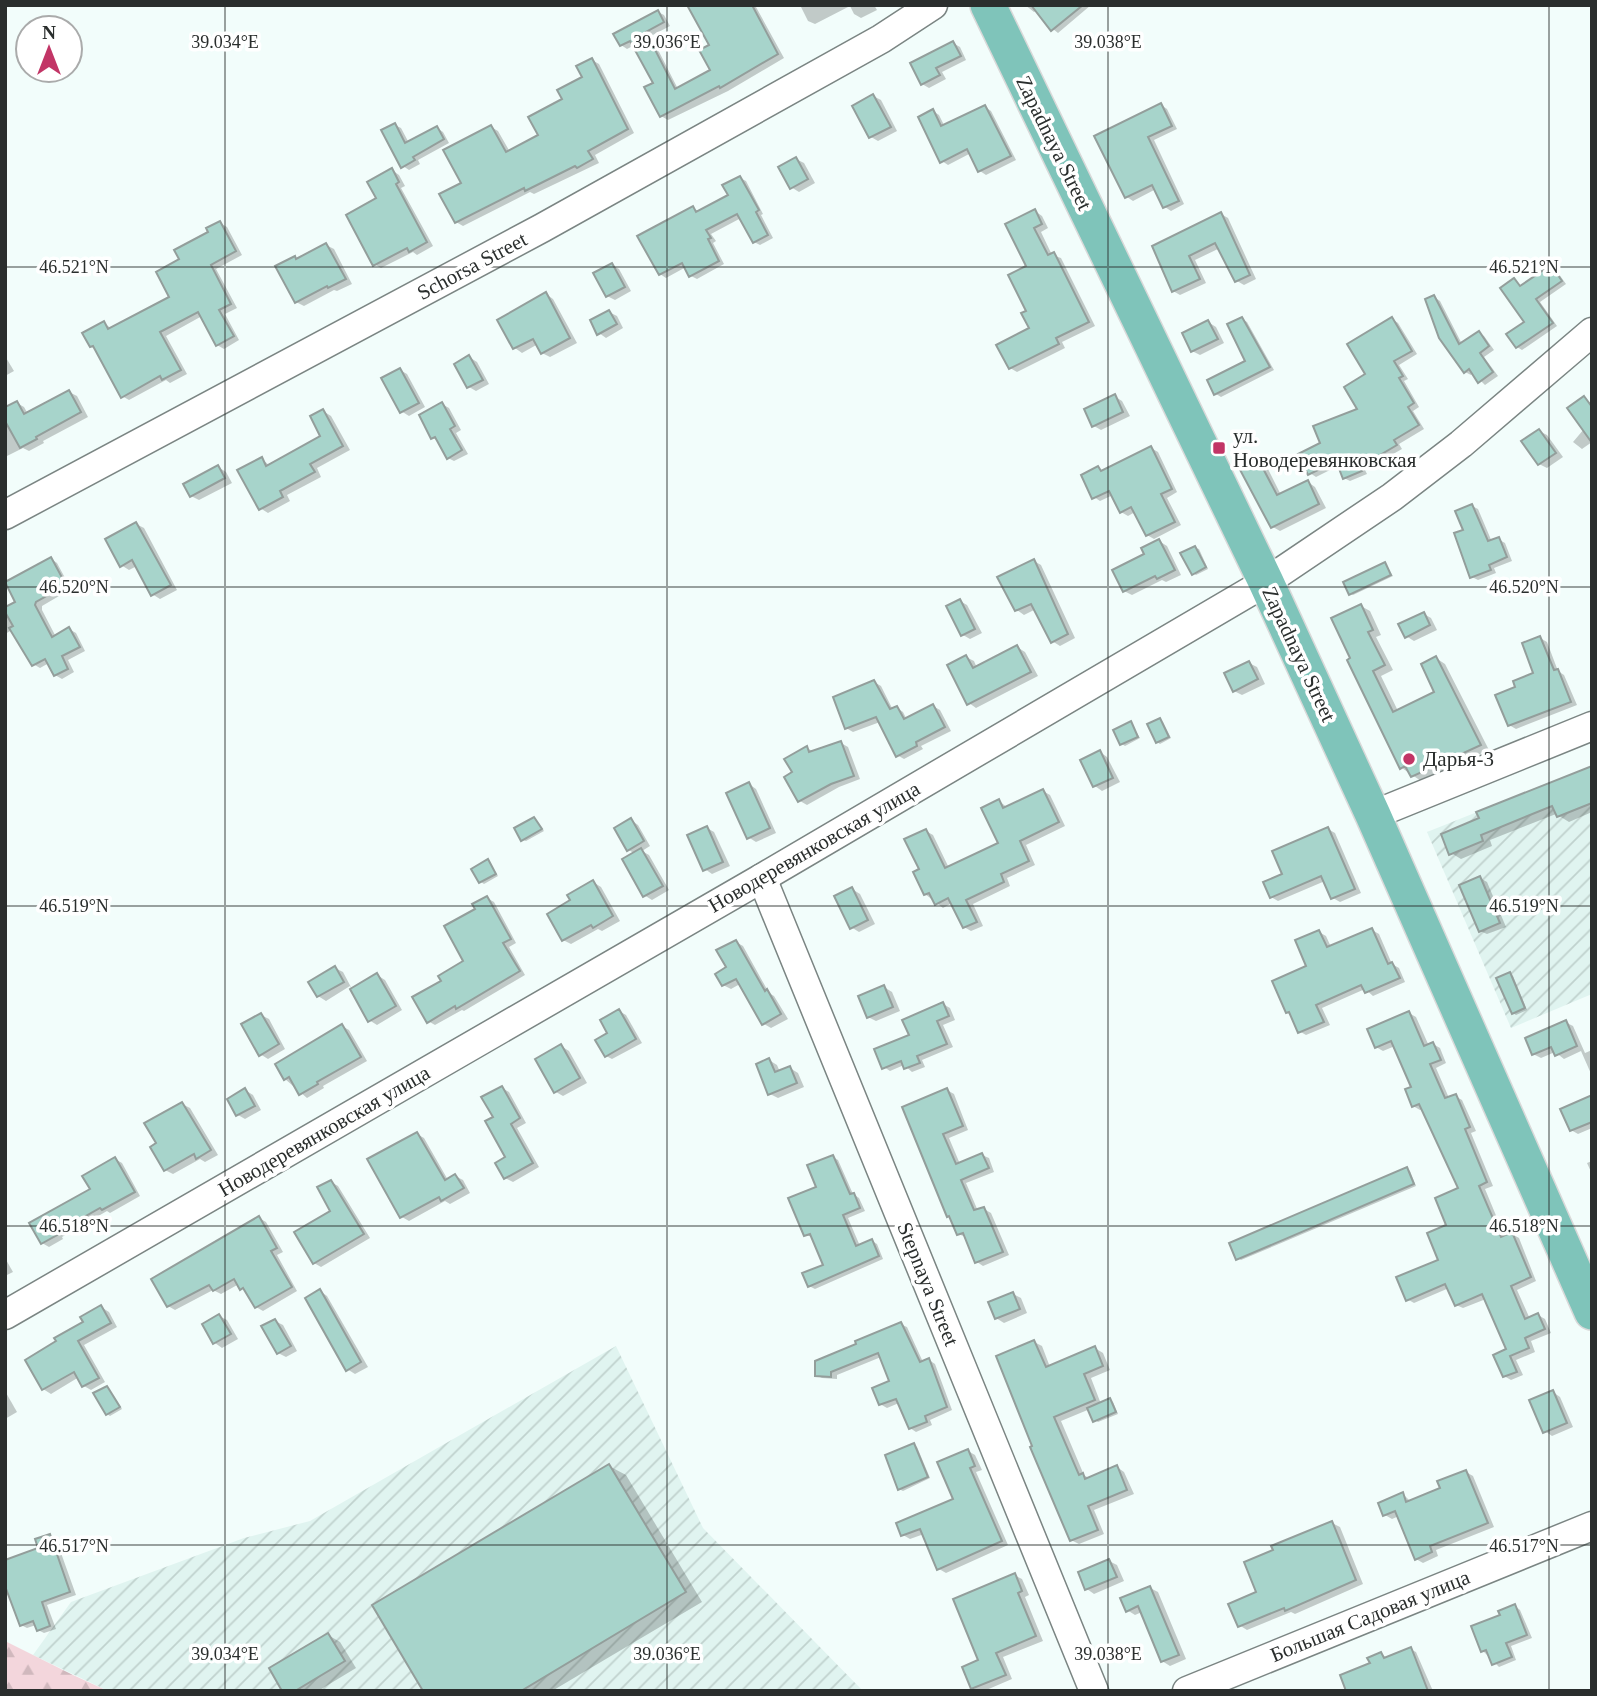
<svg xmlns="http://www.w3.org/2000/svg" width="1597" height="1696" font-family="'Times New Roman',serif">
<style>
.industrial{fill:url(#industrial-furrows)}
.forest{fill:url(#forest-firs)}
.shadow{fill:#0003}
.building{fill:#a7d4cb;stroke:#939e9b;stroke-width:2}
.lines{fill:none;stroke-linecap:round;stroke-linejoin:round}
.minor-casing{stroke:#7b8583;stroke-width:31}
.major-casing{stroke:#d9d9d9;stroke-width:38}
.minor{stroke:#fff;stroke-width:28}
.major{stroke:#7fc4ba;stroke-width:35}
.ticks{fill:none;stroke:#2a2e2d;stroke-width:2;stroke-opacity:0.45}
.poi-dot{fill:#c23566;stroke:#fff;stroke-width:2.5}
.labels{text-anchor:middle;stroke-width:7;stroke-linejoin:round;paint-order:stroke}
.street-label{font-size:21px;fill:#2a2e2d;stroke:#fff}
.poi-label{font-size:21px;fill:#2a2e2d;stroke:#fff;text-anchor:start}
.ticks-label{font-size:18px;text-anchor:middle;fill:#2a2e2d;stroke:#fff;stroke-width:7;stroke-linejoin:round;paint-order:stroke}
</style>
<defs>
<pattern id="industrial-furrows" width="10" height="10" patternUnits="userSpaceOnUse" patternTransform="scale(1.75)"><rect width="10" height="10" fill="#e0f4f0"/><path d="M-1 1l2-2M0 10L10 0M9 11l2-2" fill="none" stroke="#c0d2ce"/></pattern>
<pattern id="forest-firs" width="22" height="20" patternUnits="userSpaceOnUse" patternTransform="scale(1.75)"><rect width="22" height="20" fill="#f3d6dc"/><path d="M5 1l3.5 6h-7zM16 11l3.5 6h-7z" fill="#d0b8bd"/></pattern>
</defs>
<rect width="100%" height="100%" fill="#f2fdfb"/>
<g class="industrial">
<path d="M1592,766V994L1511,1028L1427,832Z"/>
<path d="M616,1346L703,1528L863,1691H108L33,1655L71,1602L244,1538L310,1521Z"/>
</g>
<path class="forest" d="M5,1641L73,1675L108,1691H5Z"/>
<g class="shadow">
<path d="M689,5H759L756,7L784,58L728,91L668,120L661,116L655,83L635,45L627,49L621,45L658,12L664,15L670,26L651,36L678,89L713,71L711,46Z"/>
<path d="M800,5H874L877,10L861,18L854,14L850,6L815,24L808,21Z"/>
<path d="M1025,5H1091L1058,33L1053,29L1037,10L1034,12Z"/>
<path d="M953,43L960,47L966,60L942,72L946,79L929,88L922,84Z"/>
<path d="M592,60L599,64L634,133L595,155L599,163L534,194L530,192L463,226L456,222L463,183L491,127L498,131L510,152L540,136L584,78Z"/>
<path d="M873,96L881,100L897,131L878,141L871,137Z"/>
<path d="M1161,105L1167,109L1177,129L1154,140L1184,204L1171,211L1165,207L1156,189L1133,201L1127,197L1097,137Z"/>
<path d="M985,107L991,111L1016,160L986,175L980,171L971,153L948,165L942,161L933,111L939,115L945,127Z"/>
<path d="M395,125L401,128L409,143L437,128L443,132L449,143L418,160L420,164L409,170L403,166Z"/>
<path d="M796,159L804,163L815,183L799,192L791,187Z"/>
<path d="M392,170L399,175L405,186L401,188L433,246L417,255L413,252L381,268L374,264L379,199Z"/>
<path d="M740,178L746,181L763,214L761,215L773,238L760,245L754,242L741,218L711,234L716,241L713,243L724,264L697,279L691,276L686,267L666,278L660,274L693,208L700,212L730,196Z"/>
<path d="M1035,211L1042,216L1048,228L1041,232L1052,255L1061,258L1095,326L1062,342L1065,348L1017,372L1010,368L1032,329L1028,312V267Z"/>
<path d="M1221,214L1228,218L1256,279L1244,285L1237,281L1220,248L1195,260L1206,283L1180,295L1173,291L1154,247Z"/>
<path d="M220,223L227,227L242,255L216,269L237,308L225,314L239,340L224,349L217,345L202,316L166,336L187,374L170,383L166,380L129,400L122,396L96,349L91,346L104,323L112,329L172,297L181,260Z"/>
<path d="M326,245L334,249L352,284L337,291L334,290L304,306L296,302L295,258L298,260Z"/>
<path d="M612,265L619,269L631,291L615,300L607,296Z"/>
<path d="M1551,267L1556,270L1566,284L1540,302L1557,326L1522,350L1517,347L1527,323L1514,280L1522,287Z"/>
<path d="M546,294L553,299L577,343L550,357L542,353L538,344L522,353L515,348Z"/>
<path d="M1434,297L1440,301L1462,344L1479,333L1484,336L1494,350L1484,357L1498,376L1485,385L1473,373L1471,375L1465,372Z"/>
<path d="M609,312L617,316L623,328L606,338L599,333Z"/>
<path d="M1242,319L1247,322L1274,370L1221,397L1216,394L1247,362Z"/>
<path d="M1392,319L1398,323L1417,354L1399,365L1408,379L1404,381L1419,407L1413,411L1424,429L1399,444L1402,449L1365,470L1367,474L1350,481L1344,478L1340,465L1316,477L1310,473L1322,444L1360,410L1368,375Z"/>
<path d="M1208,322L1216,327L1224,343L1200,355L1192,351Z"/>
<path d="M5,356L14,371L5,376Z"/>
<path d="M469,357L477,362L489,384L476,391L469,387Z"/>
<path d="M400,370L407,374L425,407L409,416L401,411Z"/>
<path d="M69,392L77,396L88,417L43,441L44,443L29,451L23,448L5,457V409L17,403L24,407L28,414Z"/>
<path d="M1114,396L1122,401L1130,416L1101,430L1094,426Z"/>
<path d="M1584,398L1592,404V442L1582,449L1573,442L1584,429Z"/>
<path d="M442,404L449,408L461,430L456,433L468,454L454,461L448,458L439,441L433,438Z"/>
<path d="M323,411L331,416L350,450L317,468L321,477L287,495L290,501L268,513L260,508L262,459L270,466L323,437Z"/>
<path d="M1539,431L1547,435L1563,457L1547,468L1539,464Z"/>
<path d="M1151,448L1158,452L1177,492L1167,498L1181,525L1154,539L1147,535L1135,512L1128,516L1121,512L1113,495L1100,501L1094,497L1098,468L1104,472Z"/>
<path d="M1257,459L1265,463L1281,495L1308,482L1315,487L1326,508L1280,531L1273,527Z"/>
<path d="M218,467L226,472L232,483L199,500L191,496Z"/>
<path d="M1472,506L1478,509L1492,542L1498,539L1505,543L1512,561L1494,568L1496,573L1478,580L1472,577L1465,531Z"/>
<path d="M136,524L144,528L177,590L160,599L152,594L137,566L129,570L121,565Z"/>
<path d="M1159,541L1167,546L1181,575L1166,582L1162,580L1132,595L1124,591L1147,555Z"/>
<path d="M1195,548L1199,549L1208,569L1196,575L1193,573Z"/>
<path d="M51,559L57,563L71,589L42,606V610L56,637L69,629L76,633L85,651L68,660L74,672L62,679L55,675L49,663L40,668L33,664L12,630L5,634V609L17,603Z"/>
<path d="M1034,561L1041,565L1075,638L1060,646L1052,641L1036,609L1024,615L1017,610Z"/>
<path d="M1385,564L1393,576L1353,595L1350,593Z"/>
<path d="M960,601L967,605L982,633L970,639L963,635Z"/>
<path d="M1361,606L1370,611L1381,635L1376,637L1393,670L1381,676L1398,711L1437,693L1436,658L1445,664L1489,750L1421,781L1402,768L1353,659Z"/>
<path d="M1424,614L1431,618L1437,630L1414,641L1406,636Z"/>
<path d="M1540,638L1547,642L1558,671L1564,675L1577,705L1516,729L1509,725L1518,688L1535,674Z"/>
<path d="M1017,647L1025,652L1038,676L976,708L969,703L966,657L974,661L977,668Z"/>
<path d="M1249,663L1257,667L1265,684L1242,695L1234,691Z"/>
<path d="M874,682L881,686L893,710L897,708L903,712L907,720L933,706L940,710L951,731L921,746L923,749L904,759L897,755L880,722L853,732L846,728Z"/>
<path d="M1160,720L1163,722L1171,738L1160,744L1157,742Z"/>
<path d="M1131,723L1140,738L1125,746L1122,744Z"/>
<path d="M841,743L848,747L860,779L839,787L807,805L800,801L794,773L807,748L814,752Z"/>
<path d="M1100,752L1107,757L1120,782L1102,791L1095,786Z"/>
<path d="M1592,768V812L1569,822L1556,814L1490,840L1492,846L1461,859L1451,853Z"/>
<path d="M749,784L756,789L776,833L756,842L748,837Z"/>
<path d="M1043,791L1050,795L1065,826L1026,845L1035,865L1007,878L1010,886L973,904L983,926L971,931L964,927L952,903L943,908L925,894L921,870L926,831L933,835L949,868L1000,844L999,801L1008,808Z"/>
<path d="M534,819L544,831L526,841L523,840Z"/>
<path d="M631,820L638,825L650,846L642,851L649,855L669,890L652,900L644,895L635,854L629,850Z"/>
<path d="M707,828L714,832L730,866L712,874L705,869Z"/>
<path d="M1328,829L1335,833L1361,893L1340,902L1333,898L1325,881L1278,901L1271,897L1284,875Z"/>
<path d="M488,861L498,876L484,884L481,882Z"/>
<path d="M1480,878L1487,882L1506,927L1487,934L1480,931Z"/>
<path d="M593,882L601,887L620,921L602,931L598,929L571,944L563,940L573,901Z"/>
<path d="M852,889L860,894L875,924L859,932L851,927Z"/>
<path d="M487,898L494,902L516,943L509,947L525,975L464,1011L462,1010L435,1025L428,1021L443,982L466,962L477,910Z"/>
<path d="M1372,930L1379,934L1392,964L1399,968L1405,982L1373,996L1365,989L1322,1008L1330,1025L1306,1035L1299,1031L1292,1015L1287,1012L1308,967L1319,932L1326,936L1331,947Z"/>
<path d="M736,942L743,946L769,993L774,996L788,1019L771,1028L764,1024L740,984L731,989L723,985Z"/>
<path d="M335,968L343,972L352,989L377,975L385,980L402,1010L377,1025L369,1020L350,986L326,1001L318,996Z"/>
<path d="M1510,974L1513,976L1527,1010L1516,1015L1513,1013Z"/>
<path d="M884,987L892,992L900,1011L876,1021L868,1017Z"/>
<path d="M943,1004L950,1008L955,1020L943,1025L953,1047L922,1060L925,1067L912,1072L904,1065L890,1071L884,1067L911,1036Z"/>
<path d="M619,1011L626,1015L642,1043L612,1059L606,1056L609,1034Z"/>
<path d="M1409,1013L1416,1017L1429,1046L1433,1044L1440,1048L1446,1063L1436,1068L1449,1098L1455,1096L1462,1100L1476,1131L1471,1133L1493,1186L1485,1189L1505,1237L1512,1234L1519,1238L1536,1281L1517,1290L1530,1319L1538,1315L1545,1319L1551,1333L1531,1341L1535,1352L1516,1360L1523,1375L1511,1380L1504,1376L1508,1350L1486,1299L1463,1308L1456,1305L1449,1288L1414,1303L1407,1299L1441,1261L1460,1189L1423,1109L1420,1110L1413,1106V1088L1395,1046L1383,1051L1376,1047Z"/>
<path d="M261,1015L269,1019L285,1049L268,1059L260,1054Z"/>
<path d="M1565,1022L1573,1026L1585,1053L1592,1050V1076L1581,1051L1564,1059L1555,1052L1541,1058L1533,1054Z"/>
<path d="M342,1026L349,1030L367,1061L323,1086L324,1088L307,1098L285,1079Z"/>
<path d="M561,1046L569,1051L587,1083L563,1096L556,1092Z"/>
<path d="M769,1060L777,1065L780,1072L790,1068L798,1073L804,1087L778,1098L770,1094Z"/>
<path d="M502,1088L509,1092L526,1123L517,1128L539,1167L513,1182L505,1178L508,1157L495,1118Z"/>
<path d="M245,1090L253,1095L261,1110L245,1119L238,1115Z"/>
<path d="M947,1090L954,1094L968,1130L949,1138L960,1164L982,1155L989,1158L994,1172L966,1183L978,1211L984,1209L991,1213L1009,1255L983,1266L977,1262L966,1237L958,1234L904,1108Z"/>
<path d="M1592,1097V1128L1578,1134L1571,1130Z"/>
<path d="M182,1104L190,1108L218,1155L205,1162L200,1159L173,1174L165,1170Z"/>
<path d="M417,1134L424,1138L448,1180L455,1176L463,1180L470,1193L450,1204L445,1201L409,1221L402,1217L369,1160Z"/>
<path d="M833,1157L838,1160L853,1194L859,1198L865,1211L848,1218L860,1246L872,1241L877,1244L883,1259L815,1289L809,1286L825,1266L813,1237L805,1235L819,1188Z"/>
<path d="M115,1159L122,1163L140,1196L110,1213L107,1211L62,1237L63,1239L49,1247L42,1243L92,1189Z"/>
<path d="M1592,1161V1174L1587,1163Z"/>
<path d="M1407,1169L1410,1171L1416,1186L1241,1260L1238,1258Z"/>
<path d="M331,1182L338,1186L370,1238L321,1267L314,1263L333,1212Z"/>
<path d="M259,1218L266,1222L283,1252L277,1255L297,1291L263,1311L256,1307L248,1292L239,1284L221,1294L213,1290L175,1310L168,1306Z"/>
<path d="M5,1258L13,1272L5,1276Z"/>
<path d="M320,1291L327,1296L368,1367L355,1374L347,1369Z"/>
<path d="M1013,1294L1021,1298L1027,1313L1004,1323L996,1318Z"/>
<path d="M101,1307L109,1312L117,1327L84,1345L105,1382L91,1390L84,1386L79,1377L51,1394L43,1389L85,1322Z"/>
<path d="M219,1316L227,1320L238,1339L222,1348L215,1343L204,1325Z"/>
<path d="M275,1321L283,1325L297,1351L286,1357L278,1353Z"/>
<path d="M900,1324L907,1327L923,1362L929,1360L935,1364L952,1410L930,1420L932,1425L916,1432L910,1428L899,1403L887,1408L880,1404L892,1382L881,1357L837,1375V1379L822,1378L816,1375Z"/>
<path d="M1034,1342L1042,1346L1050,1367L1095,1348L1103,1353L1110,1370L1091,1378L1101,1404L1110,1400L1113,1402L1118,1414L1098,1422L1095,1420L1090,1409L1061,1421L1084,1475L1090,1479L1117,1467L1124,1472L1134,1494L1094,1510L1104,1534L1079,1544L1071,1540L1034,1447Z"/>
<path d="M107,1388L122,1409L110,1416L107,1414Z"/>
<path d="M5,1391L17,1412L5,1419Z"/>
<path d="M1553,1392L1560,1397L1573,1427L1552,1436L1545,1431Z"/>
<path d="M914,1445L917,1447L930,1478L903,1491L899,1489Z"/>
<path d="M968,1451L975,1455L982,1470L976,1472L1008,1545L946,1573L939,1569L924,1534L910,1539L903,1535L955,1500Z"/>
<path d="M609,1466L626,1475L702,1602L552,1691H425Z"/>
<path d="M1466,1472L1473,1476L1494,1527L1436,1550L1438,1556L1423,1563L1416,1559L1399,1516L1392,1519L1385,1515L1403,1494L1411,1502L1442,1489Z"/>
<path d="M1332,1523L1340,1527L1363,1584L1295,1614L1291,1612L1247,1630L1239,1625L1258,1593Z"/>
<path d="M49,1535L56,1539L76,1595L47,1605L56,1629L44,1633L38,1630L36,1625L27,1628L21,1625L41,1549Z"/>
<path d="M1109,1561L1117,1565L1124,1581L1094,1594L1087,1589Z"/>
<path d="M1014,1575L1022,1579L1029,1595L1025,1597L1043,1641L1003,1657L1012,1679L984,1691H978L973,1688L980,1661Z"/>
<path d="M1150,1588L1158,1592L1186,1659L1170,1666L1162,1661L1142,1612L1135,1615L1127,1610Z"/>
<path d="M1515,1606L1520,1610L1532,1638L1511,1646L1516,1660L1499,1667L1483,1651L1502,1616Z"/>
<path d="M328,1635L340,1642L356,1668L318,1691H284Z"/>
<path d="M1410,1649L1416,1652L1433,1691H1342L1347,1689L1381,1654L1387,1658Z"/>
</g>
<g class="building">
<path d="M687,5H752L778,54L720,88L719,86L660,117L644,87L653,83L630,41L620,46L613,34L658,10L664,22L646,32L675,89L710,70L699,50L709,45Z"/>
<path d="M1031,5H1083L1051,31Z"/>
<path d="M953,41L961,56L936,68L940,75L921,85L910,63Z"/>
<path d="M592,58L628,129L588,151L593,159L577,168L575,166L525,191L524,188L455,223L439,194L461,183L443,150L491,125L506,152L538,135L528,117L562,99L557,90L582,77L576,66Z"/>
<path d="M873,94L891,127L869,138L852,106Z"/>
<path d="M1161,103L1172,126L1148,137L1179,201L1163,208L1152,185L1125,198L1094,136Z"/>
<path d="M985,105L1011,156L978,172L967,149L940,163L918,117L933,109L941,126Z"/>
<path d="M395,123L405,143L437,126L444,139L413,157L415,160L401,168L381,130Z"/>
<path d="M796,157L808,179L790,189L778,167Z"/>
<path d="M392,168L399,182L396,184L427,242L409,252L407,248L373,266L346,215L376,198L367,182Z"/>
<path d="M740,176L759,210L756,212L768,235L753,243L737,214L706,230L711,238L708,239L719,261L689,277L682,263L659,275L637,236L693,206L696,212L728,195L722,185Z"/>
<path d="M1035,209L1042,224L1034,228L1048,255L1054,252L1089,322L1056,338L1059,344L1009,369L996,345L1029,328L1021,313L1026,311L1008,275L1026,266L1005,224Z"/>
<path d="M1221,212L1250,275L1235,282L1215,243L1189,256L1200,279L1172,292L1152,246Z"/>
<path d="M220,221L236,251L211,265L231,304L219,310L234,336L216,346L198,312L160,332L181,370L162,380L160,376L121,398L93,346L90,347L82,333L104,321L108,329L169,297L156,272L179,259L174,250L208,232L206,228Z"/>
<path d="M326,243L346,279L328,288L327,286L295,303L275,266L295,256L296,259Z"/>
<path d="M612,263L625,287L606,297L593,273Z"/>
<path d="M1551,265L1562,281L1536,299L1553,323L1516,348L1506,334L1524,322L1500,288L1514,278L1520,286Z"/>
<path d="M546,292L570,338L541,354L533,339L513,349L497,320Z"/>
<path d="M1434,295L1459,344L1479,331L1489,346L1480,353L1493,372L1478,383L1469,369L1464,373L1439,338L1425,299Z"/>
<path d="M609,310L617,324L597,335L590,320Z"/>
<path d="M1242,317L1270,367L1214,395L1207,380L1245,361L1227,324Z"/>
<path d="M1392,317L1412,351L1394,361L1403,376L1399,378L1414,403L1408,407L1419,425L1394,440L1397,445L1360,467L1362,471L1343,479L1336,461L1308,475L1298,454L1320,443L1313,426L1357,409L1344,387L1365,374L1347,344Z"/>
<path d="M1208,320L1218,339L1191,352L1182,333Z"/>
<path d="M469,355L483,380L467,388L454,364Z"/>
<path d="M400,368L419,403L400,413L381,378Z"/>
<path d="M69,390L81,412L36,437L37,439L20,448L5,421V407L17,401L24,414Z"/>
<path d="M1115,394L1123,412L1092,427L1084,409Z"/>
<path d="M1584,396L1592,407V443L1567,408Z"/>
<path d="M442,402L455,426L450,429L462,450L447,459L435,437L431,439L419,415Z"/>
<path d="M323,409L343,446L310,464L315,472L280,491L283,497L259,510L237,470L262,457L266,466L320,436L310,416Z"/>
<path d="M1539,429L1556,453L1538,465L1521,441Z"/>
<path d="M1151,446L1172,489L1161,494L1175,522L1146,536L1131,507L1120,513L1109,491L1092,499L1081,475L1098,466L1101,471Z"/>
<path d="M1257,457L1277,495L1308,480L1319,504L1271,528L1238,466Z"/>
<path d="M218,465L225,478L190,497L183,484Z"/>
<path d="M1472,504L1488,541L1499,537L1507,557L1489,565L1491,570L1470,578L1454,533L1463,530L1455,511Z"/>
<path d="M136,522L171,585L151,596L132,560L120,567L105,539Z"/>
<path d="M1159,539L1175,570L1157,579L1155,576L1123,592L1112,570L1144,554L1141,548Z"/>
<path d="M1195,546L1206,567L1192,575L1180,553Z"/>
<path d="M51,557L66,585L36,602L35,605L52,637L69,627L80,647L62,656L68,669L54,676L45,659L32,666L9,628L13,626L5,612V607L15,602L5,582Z"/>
<path d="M1034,559L1068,634L1051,643L1031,604L1015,611L997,577Z"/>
<path d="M1385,562L1391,575L1349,595L1343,582Z"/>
<path d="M960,599L975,629L961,636L946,606Z"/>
<path d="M1361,604L1373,630L1368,632L1385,665L1373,671L1393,712L1434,692L1421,664L1436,656L1481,745L1411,777L1405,766L1400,769L1347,660L1350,658L1331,618Z"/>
<path d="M1424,612L1430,625L1405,638L1398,624Z"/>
<path d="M1540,636L1554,670L1558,669L1571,702L1508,726L1495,695L1515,687L1513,681L1533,673L1522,643Z"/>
<path d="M1017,645L1031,672L967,705L947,665L966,655L973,668Z"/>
<path d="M1249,661L1258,679L1233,692L1224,673Z"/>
<path d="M874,680L890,709L897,706L904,719L933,704L945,727L916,742L917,746L896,757L876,717L845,729L833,697Z"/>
<path d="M1160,718L1169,737L1156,743L1147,724Z"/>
<path d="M1131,721L1138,737L1120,745L1113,730Z"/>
<path d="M841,741L854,776L831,784L798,802L784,777L792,772L784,759L807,746L809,752Z"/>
<path d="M1100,750L1113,778L1093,787L1080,760Z"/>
<path d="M1592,766V803L1557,817L1552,806L1481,835L1483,841L1449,855L1441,834L1479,818L1476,812Z"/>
<path d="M749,782L770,828L747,839L726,793Z"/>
<path d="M1043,789L1059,822L1020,841L1029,861L1001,874L1004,882L966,900L977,922L963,928L948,898L935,905L929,893L924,895L913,872L919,869L904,839L926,829L945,868L998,843L981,808L999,799L1003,808Z"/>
<path d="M534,817L542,829L521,841L514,828Z"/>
<path d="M631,818L644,841L627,851L614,828Z"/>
<path d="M707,826L723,862L703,871L687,835Z"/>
<path d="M1328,827L1355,889L1331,899L1321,876L1270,898L1263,882L1282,874L1272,851Z"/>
<path d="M641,848L663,886L643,897L622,859Z"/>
<path d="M488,859L496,874L479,883L471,869Z"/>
<path d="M1480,876L1500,923L1479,932L1459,885Z"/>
<path d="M593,880L613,916L593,928L591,925L562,941L547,914L570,900L567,895Z"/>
<path d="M852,887L868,920L850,929L834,896Z"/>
<path d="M487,896L511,939L503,943L520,971L456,1009L455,1006L427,1023L412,997L441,981L438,976L463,961L444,926L475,909L472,904Z"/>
<path d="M1372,928L1388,964L1392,962L1400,978L1365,993L1361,985L1316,1005L1324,1022L1298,1033L1289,1012L1286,1013L1272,981L1306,966L1295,940L1319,930L1327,947Z"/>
<path d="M736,940L765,991L767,989L781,1014L762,1025L736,979L722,986L715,974L726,967L716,950Z"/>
<path d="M335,966L344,982L317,997L308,982Z"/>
<path d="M1510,972L1525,1008L1512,1014L1496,978Z"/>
<path d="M377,973L396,1006L368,1022L350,989Z"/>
<path d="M884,985L893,1007L867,1018L858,996Z"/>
<path d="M943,1002L949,1016L937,1021L947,1044L917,1056L920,1063L904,1069L901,1061L882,1069L874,1049L909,1035L902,1020Z"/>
<path d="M619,1009L636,1039L605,1057L595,1040L607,1033L600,1020Z"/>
<path d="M1409,1011L1424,1046L1433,1042L1441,1060L1430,1064L1445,1098L1456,1094L1470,1127L1465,1129L1487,1182L1479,1186L1501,1237L1512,1232L1531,1277L1511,1286L1525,1319L1538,1313L1545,1329L1525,1338L1529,1348L1510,1356L1517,1372L1503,1377L1493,1355L1506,1349L1482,1294L1455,1306L1445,1284L1406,1301L1396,1277L1438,1260L1427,1233L1446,1225L1435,1198L1458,1188L1419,1104L1412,1107L1405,1089L1411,1087L1391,1041L1375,1048L1367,1029Z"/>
<path d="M261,1013L279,1044L259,1056L241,1024Z"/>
<path d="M1566,1020L1577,1046L1555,1056L1551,1047L1532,1055L1525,1038Z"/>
<path d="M342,1024L361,1057L317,1082L318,1084L299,1095L289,1077L284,1080L275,1064Z"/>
<path d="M561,1044L580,1078L554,1093L535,1059Z"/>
<path d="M769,1058L775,1072L790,1066L797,1083L768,1095L756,1064Z"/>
<path d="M502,1086L520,1118L511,1124L533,1163L504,1179L495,1163L505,1157L485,1121L493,1117L481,1097Z"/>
<path d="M245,1088L255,1106L236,1116L227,1099Z"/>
<path d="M947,1088L963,1126L943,1134L956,1164L982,1153L989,1168L961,1180L974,1210L984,1207L1003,1252L975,1263L963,1233L957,1235L949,1216L947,1217L902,1107Z"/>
<path d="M1592,1095V1122L1570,1131L1560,1109Z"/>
<path d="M182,1102L211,1150L196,1159L194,1154L164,1171L150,1147L156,1143L144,1123Z"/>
<path d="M417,1132L445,1180L455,1174L464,1188L441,1201L439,1197L400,1218L367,1159Z"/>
<path d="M833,1155L850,1194L854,1193L860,1208L843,1215L856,1246L872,1239L879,1256L808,1287L802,1273L823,1265L810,1234L804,1236L788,1198L816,1187L807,1165Z"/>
<path d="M115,1157L135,1192L102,1210L100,1208L56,1233L57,1235L41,1244L29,1223L90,1189L82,1176Z"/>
<path d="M1407,1167L1414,1184L1236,1260L1229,1243Z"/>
<path d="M331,1180L364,1234L313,1264L294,1232L330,1211L317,1187Z"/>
<path d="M259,1216L277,1248L271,1251L292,1287L255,1308L243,1288L240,1290L234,1279L213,1291L209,1285L167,1307L151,1279Z"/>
<path d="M320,1289L361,1362L346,1371L305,1298Z"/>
<path d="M1013,1292L1020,1309L995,1319L988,1302Z"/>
<path d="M101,1305L111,1323L78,1341L99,1378L82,1387L74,1372L42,1390L25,1360L56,1341L54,1338L83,1322L80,1317Z"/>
<path d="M219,1314L231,1334L213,1344L202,1324Z"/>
<path d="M275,1319L291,1346L277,1354L261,1326Z"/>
<path d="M901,1322L920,1362L929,1358L947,1407L925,1416L927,1422L909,1429L896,1399L879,1405L872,1388L889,1381L878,1353L831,1372V1377L815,1376V1361L856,1344L855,1341Z"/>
<path d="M1034,1340L1046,1367L1095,1346L1103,1366L1084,1374L1095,1400L1054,1417L1079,1475L1083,1473L1085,1479L1117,1465L1127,1490L1088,1506L1098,1530L1070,1541L1030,1447L1032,1446L996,1356Z"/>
<path d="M107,1386L120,1407L106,1415L93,1393Z"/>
<path d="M1553,1390L1567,1423L1543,1433L1529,1400Z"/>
<path d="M1110,1398L1116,1412L1093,1422L1087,1408Z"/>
<path d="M914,1443L928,1477L898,1490L885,1455Z"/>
<path d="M968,1449L975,1466L970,1468L1002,1541L937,1570L920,1529L901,1536L896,1523L953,1499L937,1462Z"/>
<path d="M609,1464L686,1592L521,1691H423L372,1605Z"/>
<path d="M1466,1470L1488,1523L1430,1546L1432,1552L1415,1560L1395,1511L1383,1516L1378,1503L1403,1492L1406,1502L1440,1488L1437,1481Z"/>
<path d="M1332,1521L1356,1580L1285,1611L1284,1608L1238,1627L1228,1604L1256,1592L1244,1562L1273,1550L1271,1546Z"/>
<path d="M50,1534L70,1592L42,1602L50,1626L37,1631L33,1621L20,1626L5,1586V1560L38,1548L35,1539Z"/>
<path d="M1109,1559L1117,1577L1085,1590L1078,1572Z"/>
<path d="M1015,1573L1022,1591L1018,1593L1036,1636L996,1653L1006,1675L971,1689L962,1667L978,1660L953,1599Z"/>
<path d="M1150,1586L1179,1655L1161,1662L1138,1606L1126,1612L1120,1598Z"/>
<path d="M1515,1604L1527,1635L1506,1643L1512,1657L1492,1665L1486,1650L1481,1652L1471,1626L1500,1615L1498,1611Z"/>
<path d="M328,1633L345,1661L295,1691H282L269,1668Z"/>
<path d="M1411,1647L1428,1691H1346L1340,1675L1370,1663L1367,1658L1381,1652L1384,1658Z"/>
</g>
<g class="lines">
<defs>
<g id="minor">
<path d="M5,515L542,228L881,39L933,5"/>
<path d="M1373,815L1592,726"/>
<path d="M762,878L1094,1691"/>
<path d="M5,1315L762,878L1266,582L1392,497L1461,444L1592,332"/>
<path d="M1187,1691L1592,1526"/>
</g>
<path id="major" d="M988,5L1266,582L1373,815L1592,1312"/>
</defs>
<use href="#minor" class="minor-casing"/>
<use href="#major" class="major-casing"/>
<use href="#minor" class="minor"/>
<use href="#major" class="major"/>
</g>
<path class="ticks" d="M225,5V1691M667,5V1691M1108,5V1691M1549,5V1691M5,267H1592M5,587H1592M5,906H1592M5,1226H1592M5,1545H1592"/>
<g class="poi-dot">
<rect x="1212" y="441" width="14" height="14" rx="3.5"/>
<circle cx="1409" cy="759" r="7"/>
</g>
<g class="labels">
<g class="street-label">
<text transform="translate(1054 143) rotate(64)" y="7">Zapadnaya Street</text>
<text transform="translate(472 266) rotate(-28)" y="7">Schorsa Street</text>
<text transform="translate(1299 654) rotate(65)" y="7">Zapadnaya Street</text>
<text transform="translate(814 847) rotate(-30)" y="7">Новодеревянковская улица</text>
<text transform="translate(324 1131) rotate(-30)" y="7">Новодеревянковская улица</text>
<text transform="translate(928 1284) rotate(68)" y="7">Stepnaya Street</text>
<text transform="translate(1370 1616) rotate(-22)" y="7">Большая Садовая улица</text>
</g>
<g class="poi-label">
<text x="1233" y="443">ул.<tspan x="1233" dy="24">Новодеревянковская</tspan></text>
<text x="1423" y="766">Дарья-3</text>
</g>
</g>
<g class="ticks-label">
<text x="225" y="48">39.034°E</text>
<text x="667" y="48">39.036°E</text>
<text x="1108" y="48">39.038°E</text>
<text x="74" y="273">46.521°N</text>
<text x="1524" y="273">46.521°N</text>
<text x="74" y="593">46.520°N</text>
<text x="1524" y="593">46.520°N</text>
<text x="74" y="912">46.519°N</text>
<text x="1524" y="912">46.519°N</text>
<text x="74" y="1232">46.518°N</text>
<text x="1524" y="1232">46.518°N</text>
<text x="74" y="1552">46.517°N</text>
<text x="1524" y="1552">46.517°N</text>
<text x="225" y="1660">39.034°E</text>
<text x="667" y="1660">39.036°E</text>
<text x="1108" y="1660">39.038°E</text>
</g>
<rect width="1597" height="1696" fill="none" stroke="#2a2e2d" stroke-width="14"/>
<g transform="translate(49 49)"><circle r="33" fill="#ffffff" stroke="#aaabab" stroke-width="2"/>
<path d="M0-5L12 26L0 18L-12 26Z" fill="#c23566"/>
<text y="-10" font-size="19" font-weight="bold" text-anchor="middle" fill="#2a2e2d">N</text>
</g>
</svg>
